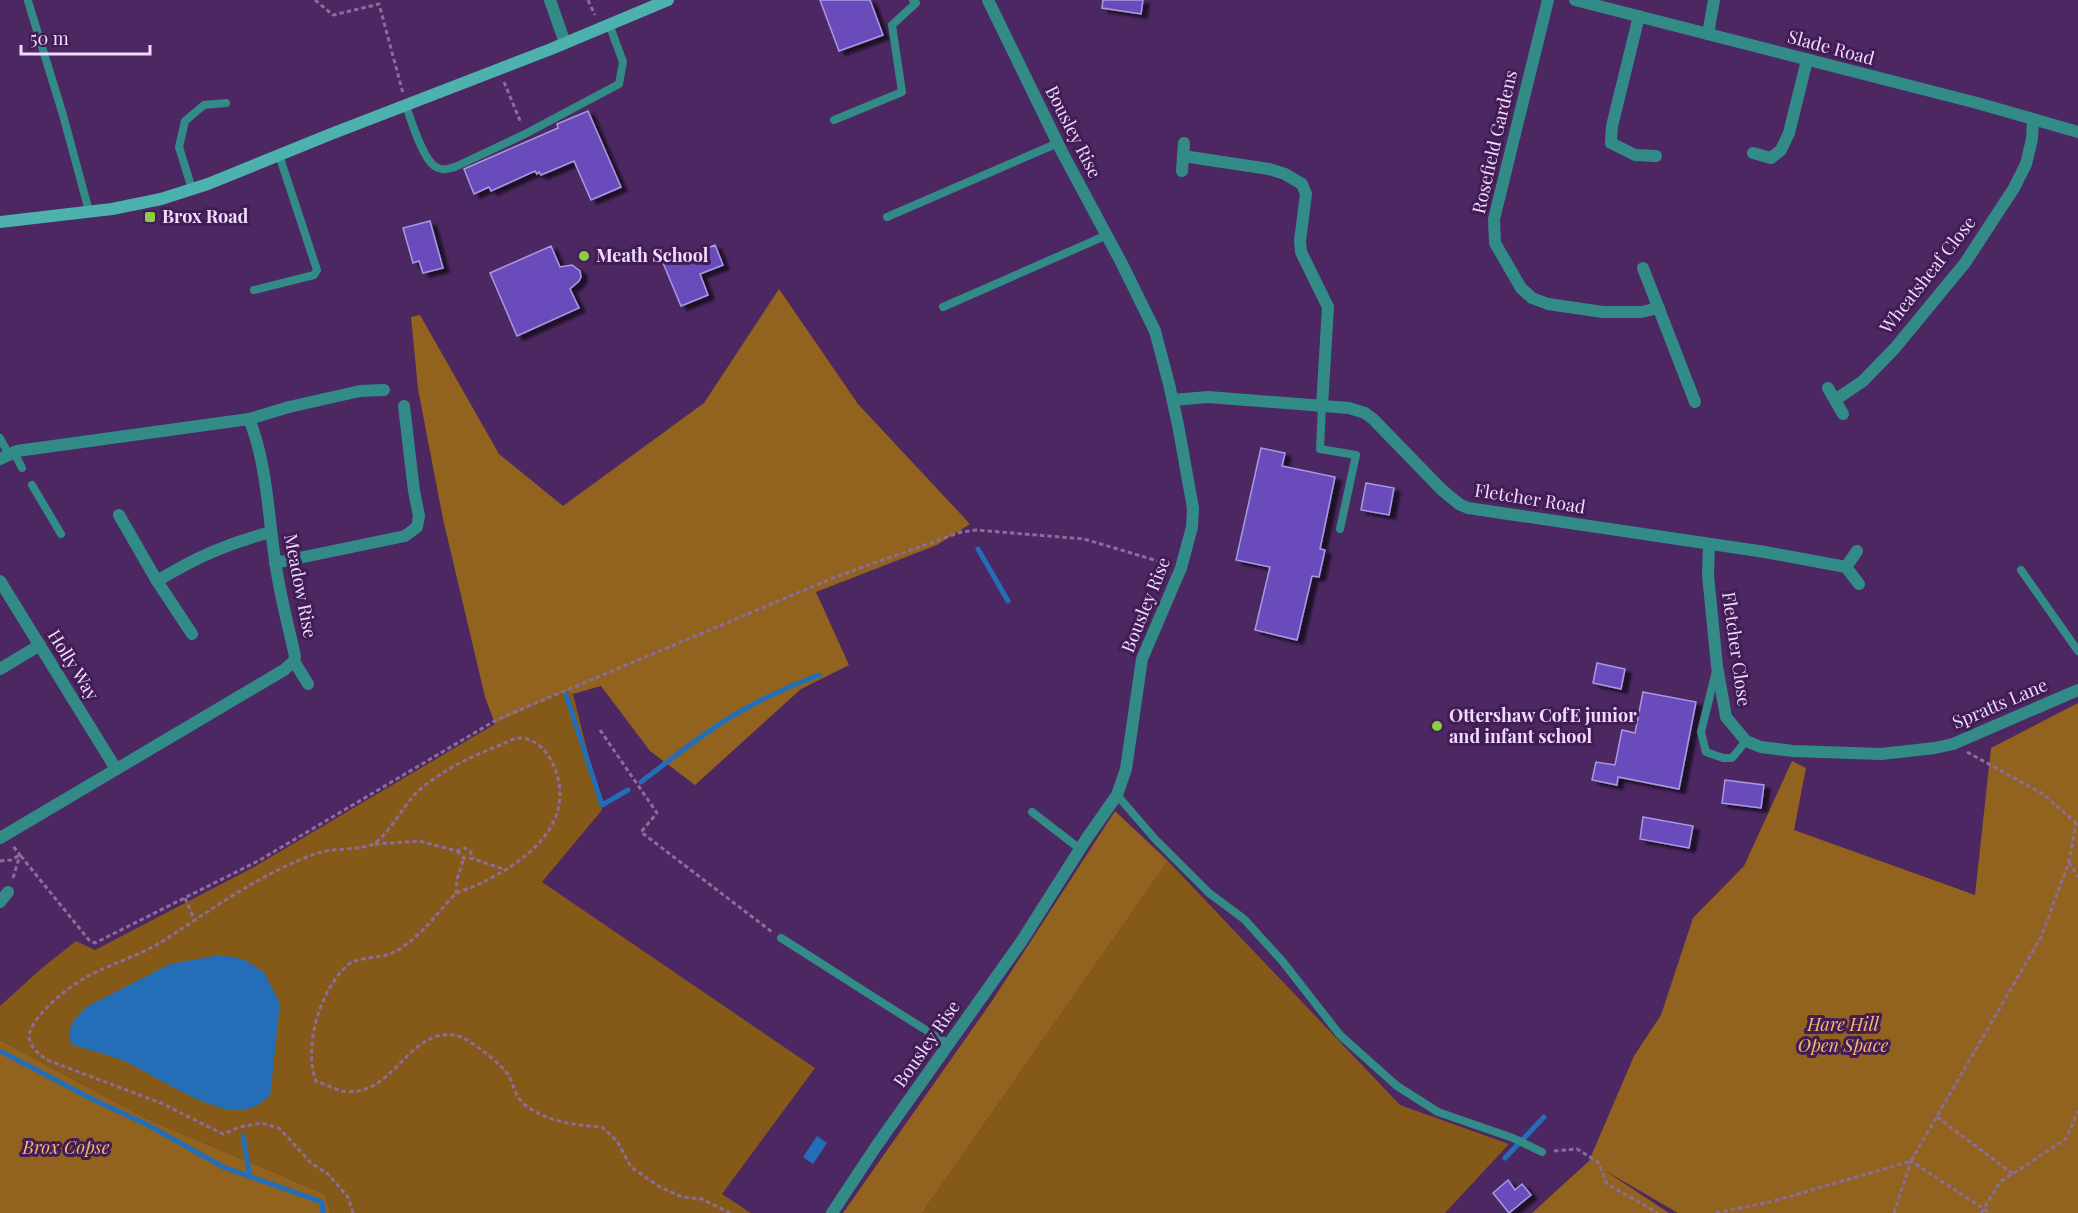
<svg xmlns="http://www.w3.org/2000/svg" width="2078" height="1213" font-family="'Playfair Display',serif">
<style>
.green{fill:#855917}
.forest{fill:#92631e}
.water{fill:#246eb7}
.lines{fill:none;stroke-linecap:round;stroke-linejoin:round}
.stream{stroke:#246eb7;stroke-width:5}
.building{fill:#6a4cbc;stroke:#a79ae2;stroke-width:1.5;filter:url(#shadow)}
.path{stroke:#8b6c9d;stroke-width:3;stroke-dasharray:4.5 3;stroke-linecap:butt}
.lane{stroke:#338b88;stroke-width:8}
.street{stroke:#338b88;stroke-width:12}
.secondary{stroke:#4db2ae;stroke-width:12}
.poi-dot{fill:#8bce46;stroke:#411c55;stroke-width:2}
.labels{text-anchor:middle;stroke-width:6;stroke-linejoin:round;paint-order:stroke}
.street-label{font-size:18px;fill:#f0dbfe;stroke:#411c55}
.poi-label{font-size:18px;font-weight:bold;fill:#f0dbfe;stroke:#411c55;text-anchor:start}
.park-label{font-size:18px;font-style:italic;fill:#f6b86a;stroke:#411c55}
</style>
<defs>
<filter id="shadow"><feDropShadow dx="6" dy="4" stdDeviation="1.5" flood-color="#0009"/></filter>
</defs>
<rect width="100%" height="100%" fill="#4c2761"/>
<g class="green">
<path d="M566,691L573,694L602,810L542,882L815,1068L722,1194L751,1213H330L325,1194L147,1119L0,1040V1006L42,968L76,941L95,950L254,867L495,724Z"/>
<path d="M1168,861L1400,1105L1509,1144L1445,1213H922Z"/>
</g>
<g class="forest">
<path d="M779,289L858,404L970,524L937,545L816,592L849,665L801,689L695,785L650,751L601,686L573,694L566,691L495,724L485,697L443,519L418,389L411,317L420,315L499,454L563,506L704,403Z"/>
<path d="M2078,703V1213H1678L1604,1170L1669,1213H1532L1589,1161L1634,1056L1661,1015L1693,918L1744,866L1792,761L1806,768L1794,830L1975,895L1991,748Z"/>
<path d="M1115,811L1168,861L922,1213H843L992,1001Z"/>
<path d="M0,1040L147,1119L325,1194L330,1213H0Z"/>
</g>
<g class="water">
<path d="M220,955L243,959L264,972L280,1004L270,1096C261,1103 253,1109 242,1110C211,1114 153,1074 124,1061C107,1054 88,1050 71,1044L69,1033L73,1021L86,1007L170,964Z"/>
<path d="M817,1136L827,1143L813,1164L803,1157Z"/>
</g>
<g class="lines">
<g class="stream">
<path d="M978,549L1008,601"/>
<path d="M566,695L602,805L628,790"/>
<path d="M641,782C674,757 707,730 743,710C767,696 793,685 819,675"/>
<path d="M2,1052L94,1100L148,1125L223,1167L322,1202L323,1213"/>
<path d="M243,1136L250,1177"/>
<path d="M1505,1158L1544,1117"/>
</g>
</g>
<g class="building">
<path d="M820,0H870L883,35L839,51Z"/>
<path d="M1103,0H1143L1141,14L1102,8Z"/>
<path d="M588,111L621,187L591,200L574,161L541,175L539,172L537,174L535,171L491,191L489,187L474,194L464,169L558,128L557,124Z"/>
<path d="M430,221L443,268L423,273L419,261L413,263L403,228Z"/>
<path d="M715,245L723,265L700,274L708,295L681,306L663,263L688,252L690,255Z"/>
<path d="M551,246L560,267L572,265L580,271L581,277L579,281L570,289L579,308L517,336L490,273Z"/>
<path d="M1261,448L1285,453L1282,466L1335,477L1320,549L1325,550L1319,577L1312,576L1297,640L1255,630L1270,567L1236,560Z"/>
<path d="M1366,483L1394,488L1389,515L1361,510Z"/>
<path d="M1597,663L1625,669L1621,689L1593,683Z"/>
<path d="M1643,692L1696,702L1679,789L1618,777L1617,785L1592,780L1596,762L1615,765L1622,730L1635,733Z"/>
<path d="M1725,780L1764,785L1761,808L1722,803Z"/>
<path d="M1643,817L1693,826L1689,848L1640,839Z"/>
<path d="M1508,1180L1515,1190L1522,1184L1531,1195L1509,1213L1493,1193Z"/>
</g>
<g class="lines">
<g class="path">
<path d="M315,0L333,15L379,4L403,93"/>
<path d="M588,0L595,15"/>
<path d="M504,82L521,123"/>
<path d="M600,730L657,813L641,832L772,932"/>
<path d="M1967,752L2043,794L2076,823"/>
<path d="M375,844L419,841L457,851L465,848L470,851L474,859"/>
<path d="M457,851L464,858L474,859L506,870"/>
<path d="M0,861L11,860L20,855L89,940L95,943L258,861L498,719L838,576L961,532L977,530L1084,539L1168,564"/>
<path d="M2069,862L2078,877"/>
<path d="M13,878L20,855L13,846"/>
<path d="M456,894L457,879L464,858"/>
<path d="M185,898L194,919"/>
<path d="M1937,1117L2013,1174"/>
<path d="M1554,1151L1577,1149L1598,1162L1607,1184L1658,1213"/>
<path d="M353,1213L348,1197L328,1174L311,1163L279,1128L261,1123L240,1127L223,1134L161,1103L47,1060C36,1052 25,1043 31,1029C38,1012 67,988 83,979C108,964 138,957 163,941C211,910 264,871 318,853C332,848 363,850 373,844C387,837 404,805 416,793C441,770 472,756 503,744C507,742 514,738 518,738C527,737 538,743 543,749C554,761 560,779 560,795C559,837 518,865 483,882C475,887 465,889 457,893C450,898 444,907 438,913C426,928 409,945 392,953C379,959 361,956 349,964C320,988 303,1047 316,1081C324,1084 334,1089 342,1091C394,1099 407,1028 455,1035C468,1037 503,1065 509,1076C514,1086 515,1096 524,1104C546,1122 574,1125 602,1127L617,1141L631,1167L660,1187L682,1197L702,1199L730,1213"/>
<path d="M1716,1213L1774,1201L1911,1161L2041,937L2069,862L2076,823L2078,822"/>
<path d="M1894,1213L1911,1161L1990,1213"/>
<path d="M1981,1213L2000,1182L2066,1139L2078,1111"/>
</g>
<g class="lane">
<path d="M28,1L63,115L89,211"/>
<path d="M406,106C411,120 423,160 436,167C442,171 447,169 455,167L525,134L619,84L623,62L609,24"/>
<path d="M834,120L902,92L892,25L916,3L913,0"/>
<path d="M192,189L179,147L185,121L204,105L226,103"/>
<path d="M887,217L1058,143"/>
<path d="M254,290L314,275L317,270L279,155"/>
<path d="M943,307L1107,235"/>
<path d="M1322,406L1320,449L1356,455L1340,529"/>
<path d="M0,438L9,455"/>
<path d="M14,452L22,468"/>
<path d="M32,485L61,534"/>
<path d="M2021,570L2078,651"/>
<path d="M1716,671L1701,732L1706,752L1723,758H1732L1746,741"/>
<path d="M1117,795L1155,839L1209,893L1244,919L1283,962L1340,1035L1397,1086L1438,1112L1513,1138L1542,1152"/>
<path d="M1032,812L1080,849"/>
<path d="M781,938C837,973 892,1010 949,1044"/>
</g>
<g class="street">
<path d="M550,0L565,43"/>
<path d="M1548,0L1494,219L1495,243L1521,288L1532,298L1548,304L1603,312H1641L1659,308"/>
<path d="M1575,0L1977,103L2078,132"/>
<path d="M1639,16L1612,126L1611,143L1635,155L1656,156"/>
<path d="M1708,34L1714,0"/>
<path d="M1753,153L1771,158L1781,150L1789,133L1807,60"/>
<path d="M1183,156L1269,169L1285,174L1302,184L1306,194L1300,241L1301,252L1328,307L1322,406"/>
<path d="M1182,171L1184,143"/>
<path d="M1643,268L1695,402"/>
<path d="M1828,388L1843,414"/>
<path d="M1173,400L1208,397L1349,408L1365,413L1373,419L1442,490L1459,504L1468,508L1765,552L1846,567"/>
<path d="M1835,400L1863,381L1895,348L1965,263L2014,188L2026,164L2032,139L2033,119"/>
<path d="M0,459L17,451L249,419L289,407L360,391L384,390"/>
<path d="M119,515L157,581L192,634"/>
<path d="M1709,544L1708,575L1717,666L1726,717L1746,741L1761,747L1793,751L1881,754L1935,748L1953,744L2078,690"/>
<path d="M1857,551L1846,567L1859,584"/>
<path d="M275,563L405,536L417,527L419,516L414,491L404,406"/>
<path d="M0,581L116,769"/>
<path d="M157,581C195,558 228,543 271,532"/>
<path d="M294,661L308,684"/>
<path d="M0,669L40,645"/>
<path d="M0,838L284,670L294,661L295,656C288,624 279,592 275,560C268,514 267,463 249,419"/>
<path d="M0,902L8,892"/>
<path d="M832,1213L877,1145L1021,942L1087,838L1117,795L1126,769L1142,659L1181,568L1192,527L1193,508L1178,425L1169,384L1155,331L1121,262L1062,152L988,0"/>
</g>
<path class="secondary" d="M0,222L112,209L161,199L208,184L331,134L551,49L668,0"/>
</g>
<g class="poi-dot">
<rect x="144" y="211" width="12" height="12" rx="3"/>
<circle cx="584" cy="256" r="6"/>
<circle cx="1437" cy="726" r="6"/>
</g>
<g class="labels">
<g class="street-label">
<text transform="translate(1831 48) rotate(15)" y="6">Slade Road</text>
<text transform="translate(1073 132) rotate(63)" y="6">Bousley Rise</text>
<text transform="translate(1495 142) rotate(-77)" y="6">Rosefield Gardens</text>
<text transform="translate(1928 275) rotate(-52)" y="6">Wheatsheaf Close</text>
<text transform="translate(1530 499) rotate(9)" y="6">Fletcher Road</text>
<text transform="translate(300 586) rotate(79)" y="6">Meadow Rise</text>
<text transform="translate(1146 605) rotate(-68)" y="6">Bousley Rise</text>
<text transform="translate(1736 649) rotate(82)" y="6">Fletcher Close</text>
<text transform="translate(73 665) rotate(58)" y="6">Holly Way</text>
<text transform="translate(2000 704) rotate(-23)" y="6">Spratts Lane</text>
<text transform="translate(927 1044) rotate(-55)" y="6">Bousley Rise</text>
</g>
<g class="poi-label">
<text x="162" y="223">Brox Road</text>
<text x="596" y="262">Meath School</text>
<text x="1449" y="722">Ottershaw CofE junior<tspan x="1449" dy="21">and infant school</tspan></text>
</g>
<g class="park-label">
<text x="1843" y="1031">Hare Hill<tspan x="1843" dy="21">Open Space</tspan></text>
<text x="66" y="1154">Brox Copse</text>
</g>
</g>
<path d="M21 45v9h129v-9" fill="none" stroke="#f0dbfe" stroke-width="3"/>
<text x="30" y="45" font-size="18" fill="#f0dbfe" stroke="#411c55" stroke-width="4.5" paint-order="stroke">50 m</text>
</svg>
